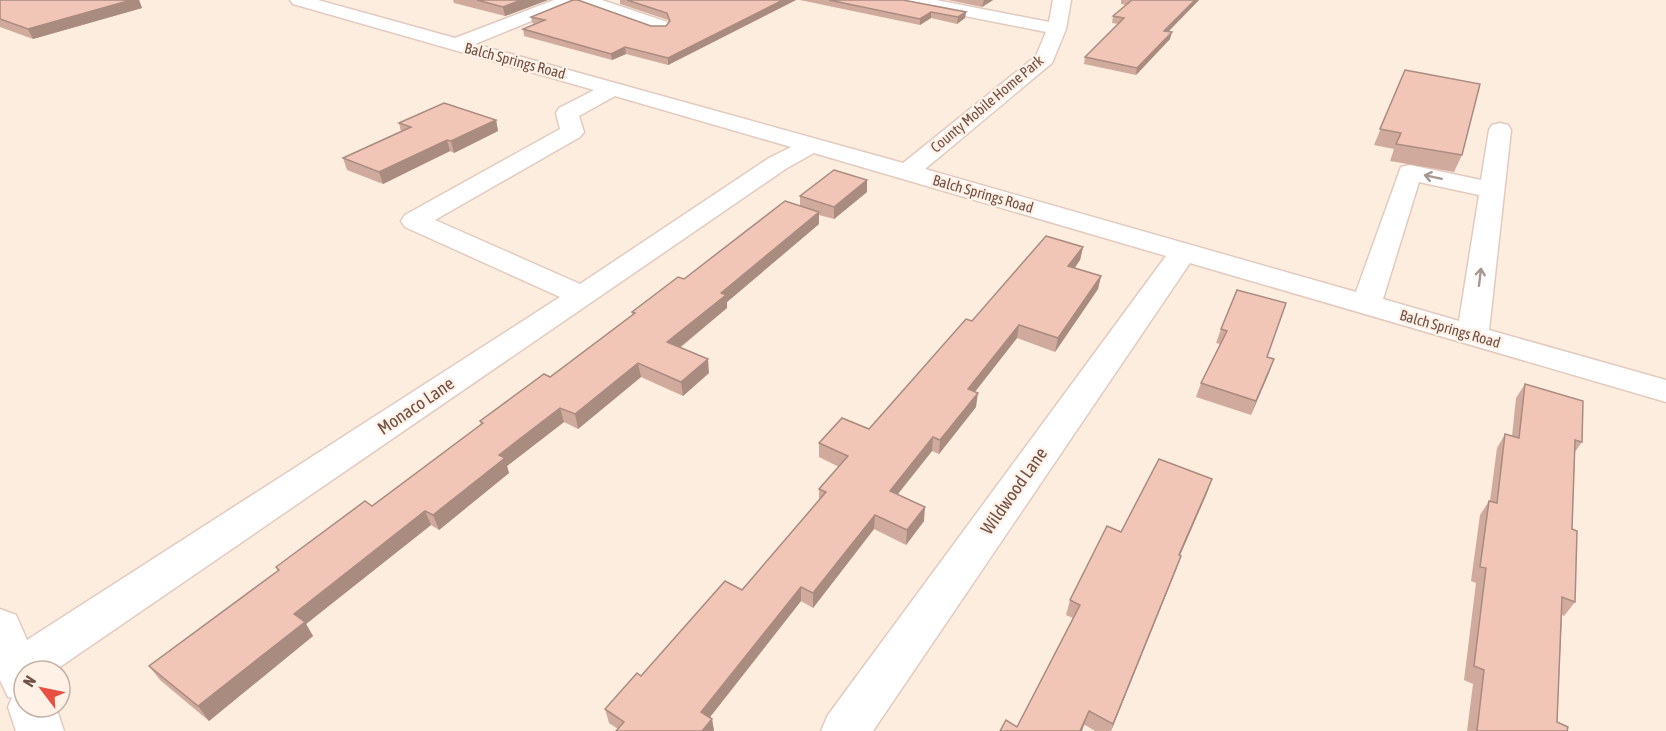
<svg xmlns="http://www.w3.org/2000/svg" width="1666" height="731" font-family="'Asap Condensed',sans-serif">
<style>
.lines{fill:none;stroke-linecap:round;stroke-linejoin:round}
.minor-casing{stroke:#e2cabf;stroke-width:3}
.minor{fill:#fff;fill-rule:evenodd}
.wall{fill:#d0aa9d}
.shaded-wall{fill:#a98b80}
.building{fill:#f2c6b7;stroke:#a98b80;stroke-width:1.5}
.oneway{stroke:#aa9691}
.labels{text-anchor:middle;stroke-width:4.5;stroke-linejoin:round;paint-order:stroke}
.far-street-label{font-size:15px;fill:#725047;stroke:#fff1e6}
.street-label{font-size:18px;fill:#725047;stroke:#fff1e6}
</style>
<rect width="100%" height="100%" fill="#fceddf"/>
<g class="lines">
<defs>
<path id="minor" d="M290,0H318L455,38L554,0H602L667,22L669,26L667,30H653L578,2L475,44L903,163L1036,56L1046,32L909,5L903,4L900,0H936L1049,22L1053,0H1071L1066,29L1052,63L925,169L1356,292L1401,167L1410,165L1481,180L1489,130L1492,125L1500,123L1508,125L1511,130L1489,330L1666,380V402L1190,263L873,731H821L828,715L1166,256L814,153L787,168L54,671H24V707H56L64,731H16L8,707L12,698L8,697L0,680V609L16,615L27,640L560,297L405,227L401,221L405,215L560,129L556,113L559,108L594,90L293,4ZM615,96L791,147L769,158L580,284L435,220L580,137L584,132L579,116ZM1419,182L1479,195L1459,321L1383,299Z"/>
</defs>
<use href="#minor" class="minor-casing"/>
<use href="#minor" class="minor"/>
</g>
<g class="wall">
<path d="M0,0H139L142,8L33,39L0,27Z"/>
<path d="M453,0H548L505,16L454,3Z"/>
<path d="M620,0H796L668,65L626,54L612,60L524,36L523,29L535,24L532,23L531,17L651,26H666L669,22L668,20L620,4Z"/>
<path d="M800,0H903L966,12L965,18L957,24L931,18L920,25Z"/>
<path d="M948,0H993L982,7Z"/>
<path d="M1121,0H1199L1168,32L1170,39L1136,75L1084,64L1085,57L1118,24L1112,23L1113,16L1126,5L1121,4Z"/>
<path d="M1405,70L1462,155L1454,172L1390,161L1394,149L1374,145Z"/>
<path d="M496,120L498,131L454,153L450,151L383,184L347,170L343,158L401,132L399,123Z"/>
<path d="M867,180V192L834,219L819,215V224L727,302V308L680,348L709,373L683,396L641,377L578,429L564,422L507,466L509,473L439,530L431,525L306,624L313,636L209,721L160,680L149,666L278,571L276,567L372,506L481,425L480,421L550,377L632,315V312L800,206V196Z"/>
<path d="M1083,247L1080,260L1075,268L1101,276L1098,289L1055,352L1017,338L975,392L976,407L939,454L932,451L898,494L924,521L906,545L874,529L813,608L801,601L710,717L712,719L714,731H616L618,729L609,723L605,709L641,676L742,590L819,500V489L839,467L819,457V443L869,429L972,321Z"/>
<path d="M1237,290L1267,357L1274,359L1251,415L1196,397L1201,383L1220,344L1216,343L1221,329Z"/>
<path d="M1525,384L1582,442L1575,452L1572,529L1575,602L1564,616L1562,615L1557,722L1567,731H1467L1473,684L1464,680L1476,583L1471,581L1480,515L1489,501H1490L1497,448L1505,434L1512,436L1516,398Z"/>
<path d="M1212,479L1207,493L1180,555L1176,570L1111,731H1095L1085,725L1017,727L1073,618L1066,615L1070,600L1121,532Z"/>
</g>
<g class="shaded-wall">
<path d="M131,0H139L142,8L33,39L28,29Z"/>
<path d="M521,0H548L505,16L503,7Z"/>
<path d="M783,0H796L668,65V58Z"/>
<path d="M984,0H993L982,7Z"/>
<path d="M1195,0H1199L1162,38L1164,31Z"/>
<path d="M931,12V18L920,25V19Z"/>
<path d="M966,12L965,18L957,24L958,17Z"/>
<path d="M1172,32L1170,39L1136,75L1137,68Z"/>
<path d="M625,47L626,54L612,60L611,54Z"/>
<path d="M496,120L498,131L454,153L451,141Z"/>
<path d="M447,140L450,151L383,184L379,172Z"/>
<path d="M867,180V192L834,219V207Z"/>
<path d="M819,212V224L727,302V308L669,356L667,342L721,293Z"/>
<path d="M1083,247L1080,260L1066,279L1068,266Z"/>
<path d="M1101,276L1098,289L1055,352L1058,338Z"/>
<path d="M1019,325L1017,338L966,403L968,389Z"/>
<path d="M708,359L709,373L683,396L681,382Z"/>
<path d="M1274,359L1269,373L1251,415L1256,401Z"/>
<path d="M638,363L641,377L578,429L575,414Z"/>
<path d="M978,393L976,407L939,454L940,440Z"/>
<path d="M560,408L564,422L507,466L509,473L439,530L433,515L499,455Z"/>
<path d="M933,437L932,451L889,505L890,491Z"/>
<path d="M1212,479L1207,493L1174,569L1179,555Z"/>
<path d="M925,507L924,521L906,545L907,530Z"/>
<path d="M425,511L431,525L306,624L313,636L209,721L198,706L294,614Z"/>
<path d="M875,515L874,529L813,608V593Z"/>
<path d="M1181,556L1176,570L1111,731L1113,724Z"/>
<path d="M801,587V601L703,726L701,712Z"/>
<path d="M1089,711L1082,731H1080Z"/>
<path d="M712,719L714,731H702Z"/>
</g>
<g class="building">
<path d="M0,0H131L28,29L0,19Z"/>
<path d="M477,0H521L503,7Z"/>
<path d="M573,0H578L651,26H666L670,21L667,13L627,0H783L668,58L625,47L611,54L523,29L545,20L531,17Z"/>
<path d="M829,0H903L966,12L958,17L931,12L920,19Z"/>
<path d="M1132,0H1195L1164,31L1172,32L1137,68L1085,57L1124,18L1113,16Z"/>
<path d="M1405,70L1480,84L1462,155L1396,144L1401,133L1380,129Z"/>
<path d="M444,103L496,120L451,141L447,140L379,172L343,158L411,127L399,123Z"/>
<path d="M834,170L867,180L834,207L800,196Z"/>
<path d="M785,201L819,212L721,293L726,295L667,342L708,359L681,382L638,363L575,414L560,408L499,455L505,458L433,515L425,511L294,614L305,622L198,706L149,666L279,570L276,567L365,501L372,506L483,423L480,421L544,374L550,377L635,313L632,312L678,277L684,279Z"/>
<path d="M1046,236L1083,247L1068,266L1101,276L1058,338L1019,325L968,389L978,393L940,440L933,437L890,491L925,507L907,530L875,515L813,593L801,587L701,712L712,719L702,731H616L624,722L605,709L637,673L641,676L725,581L742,590L826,492L819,489L848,456L819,443L842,418L869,429L966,319L972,321Z"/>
<path d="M1237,290L1286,303L1267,357L1274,359L1256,401L1201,383L1227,331L1221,329Z"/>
<path d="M1525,384L1583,401L1582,442L1575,440L1572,529L1577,531L1575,602L1562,597L1557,722L1568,727L1567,731H1477L1484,670L1474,666L1486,568L1480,567L1489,501L1497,503L1505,434L1519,438Z"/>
<path d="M1159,459L1212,479L1179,555L1181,556L1113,724L1089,711L1080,731H1000L1006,720L1017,727L1080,605L1070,600L1107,526L1121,532Z"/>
</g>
<defs><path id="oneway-shaft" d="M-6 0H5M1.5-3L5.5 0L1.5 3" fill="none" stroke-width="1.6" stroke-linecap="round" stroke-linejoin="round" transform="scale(1.5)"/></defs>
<g class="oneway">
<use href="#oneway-shaft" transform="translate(1433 177) rotate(-168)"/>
<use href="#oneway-shaft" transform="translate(1480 277) rotate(-83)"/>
</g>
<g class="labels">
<g class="far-street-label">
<text transform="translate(515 61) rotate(15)" y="5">Balch Springs Road</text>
<text transform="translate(987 104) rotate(-40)" y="5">County Mobile Home Park</text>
<text transform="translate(983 194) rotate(16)" y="5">Balch Springs Road</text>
<text transform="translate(1450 329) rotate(16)" y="5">Balch Springs Road</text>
</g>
<g class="street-label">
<text transform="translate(416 406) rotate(-34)" y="6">Monaco Lane</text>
<text transform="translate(1014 491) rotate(-55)" y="6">Wildwood Lane</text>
</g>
</g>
<g transform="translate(42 689) rotate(302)"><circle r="28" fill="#fff1e6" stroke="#c7b1a6" stroke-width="1.5"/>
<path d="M0-4.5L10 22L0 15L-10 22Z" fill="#e85042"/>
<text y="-9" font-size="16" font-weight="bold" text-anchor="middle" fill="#725047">N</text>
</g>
</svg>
